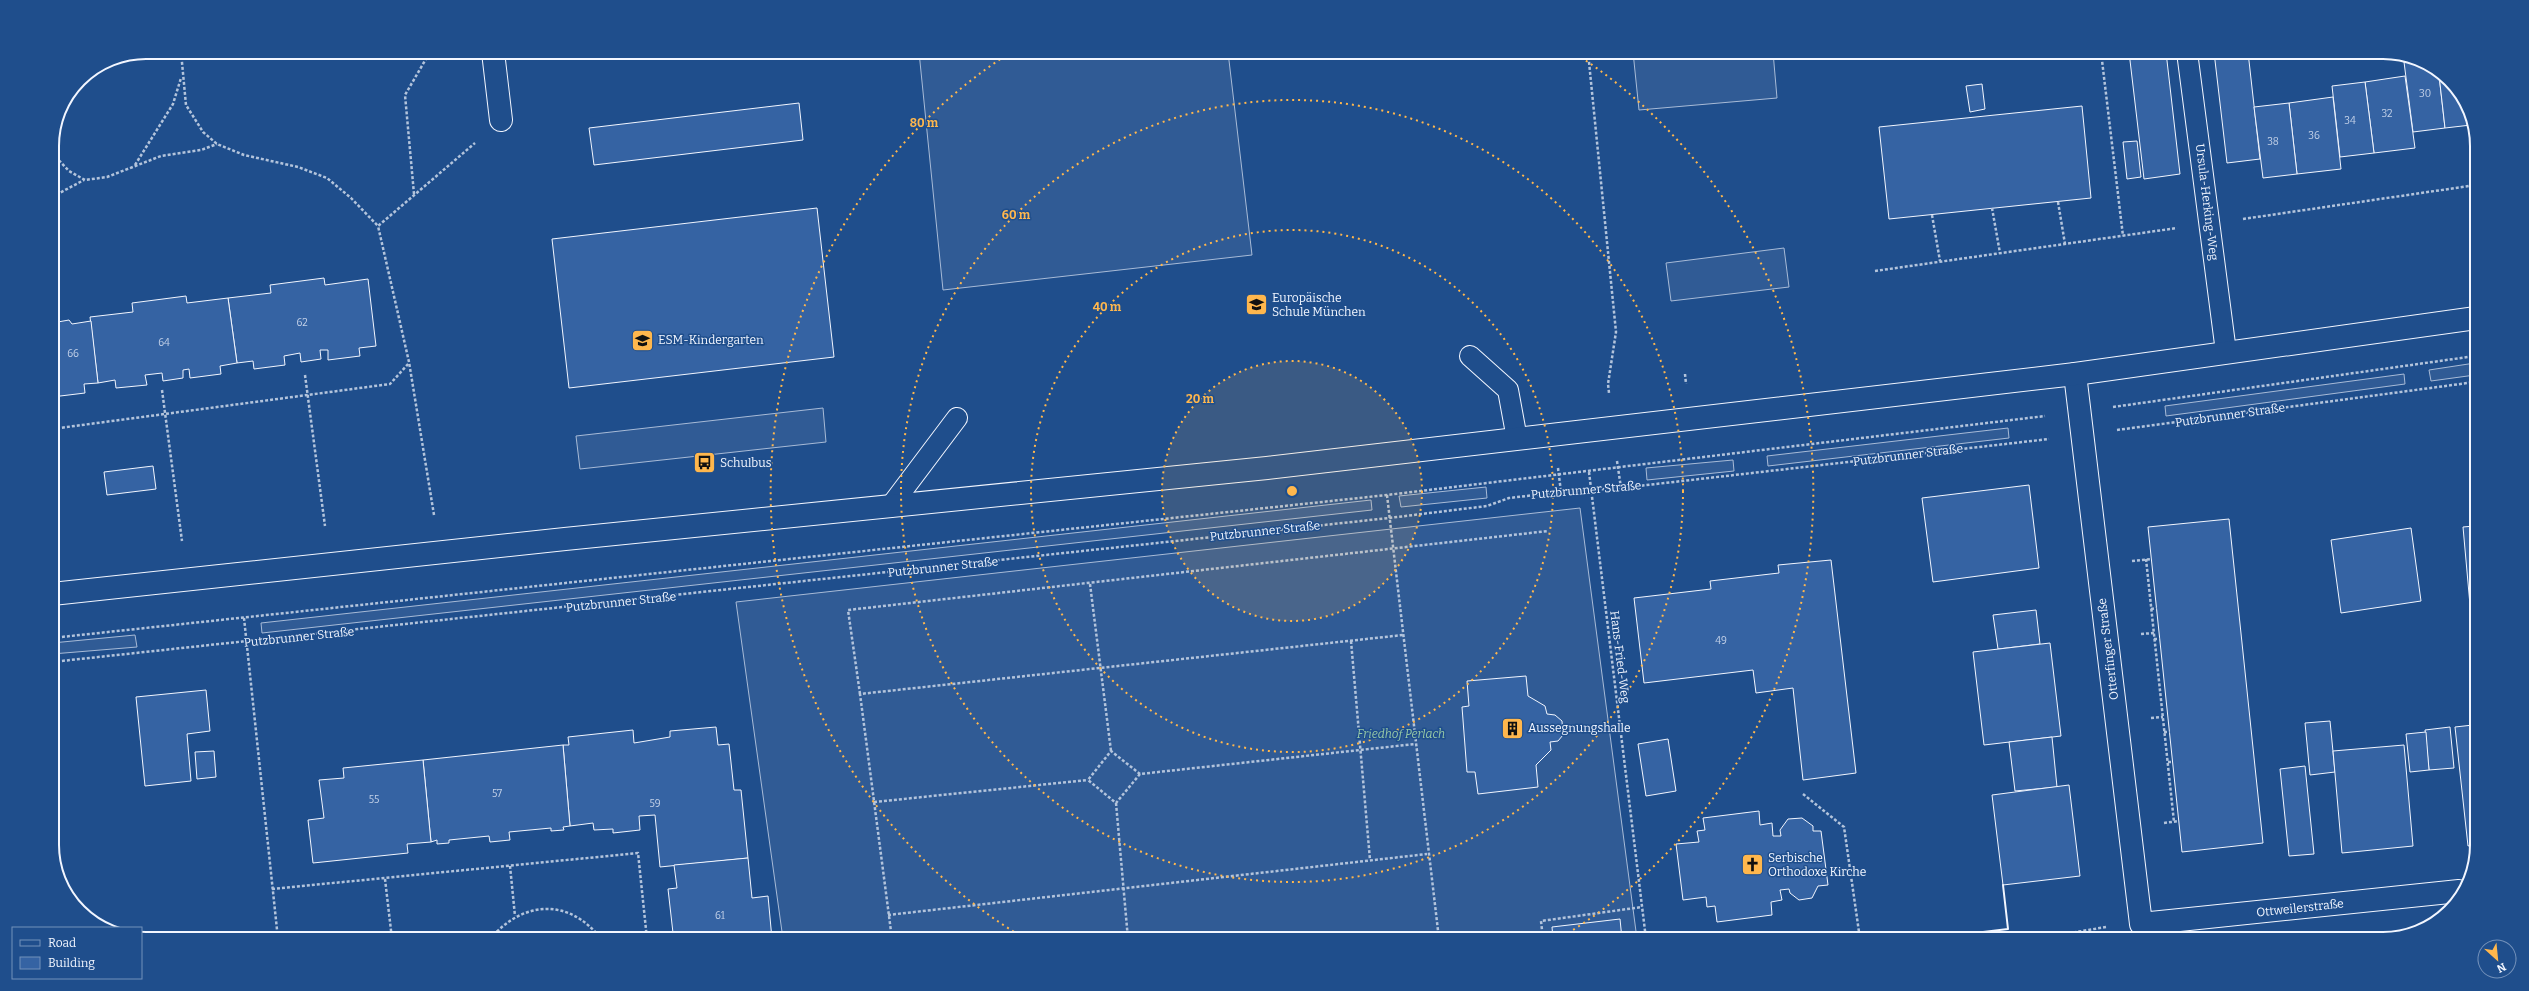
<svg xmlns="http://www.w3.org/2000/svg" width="2529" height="991" font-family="Bitter,serif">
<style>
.built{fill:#305b95;stroke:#a8bbd7}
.building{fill:#3563a3;stroke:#f2f6ff}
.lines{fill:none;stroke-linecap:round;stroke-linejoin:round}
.service-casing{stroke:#f2f6ff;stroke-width:22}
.minor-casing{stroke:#f2f6ff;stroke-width:24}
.secondary-casing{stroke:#f2f6ff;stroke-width:24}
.path{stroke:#b3c4dc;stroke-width:2.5;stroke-dasharray:3 2;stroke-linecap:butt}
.service{stroke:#1f4e8c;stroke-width:20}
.minor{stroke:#1f4e8c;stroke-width:22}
.secondary{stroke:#1f4e8c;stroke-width:22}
.wall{stroke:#f2f6ff;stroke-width:2}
.ring{fill:none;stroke:#ffb74d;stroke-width:2;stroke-dasharray:2 4}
.labels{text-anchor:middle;stroke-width:3;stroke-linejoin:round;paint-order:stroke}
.number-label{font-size:10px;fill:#c3d1e8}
.street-label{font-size:12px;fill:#f2f6ff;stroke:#1f4e8c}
.poi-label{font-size:12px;fill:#f2f6ff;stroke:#1f4e8c;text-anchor:start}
.park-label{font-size:12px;font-style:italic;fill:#97c8a6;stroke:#1f4e8c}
.rim{fill:none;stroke:#f2f6ff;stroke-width:2}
.centre{fill:#ffb74d;stroke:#1f4e8c;stroke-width:2}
.ring-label{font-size:12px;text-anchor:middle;font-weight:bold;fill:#ffb74d;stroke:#1f4e8c;stroke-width:3;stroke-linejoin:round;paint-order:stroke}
</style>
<rect width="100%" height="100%" fill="#1f4e8c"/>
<g class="built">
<path d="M919,52H1228L1252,255L943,290Z"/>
<path d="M1633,52H1773L1777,98L1639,110Z"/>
<path d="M1784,248L1789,287L1671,301L1666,263Z"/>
<path d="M2475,363V375L2431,381L2429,370Z"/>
<path d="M2404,374L2405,384L2166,416L2165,406Z"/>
<path d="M823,408L826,442L580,469L576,436Z"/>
<path d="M2008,428L2009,438L1768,466L1767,456Z"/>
<path d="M1733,460L1734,471L1647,480L1646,468Z"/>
<path d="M1486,487L1487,498L1401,507L1399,496Z"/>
<path d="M1371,500L1372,510L262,633L261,623Z"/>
<path d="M1580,508L1637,939H783L736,602Z"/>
<path d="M135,635L137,647L52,654V643Z"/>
</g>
<g class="building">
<path d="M2129,52H2166L2180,174L2144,179Z"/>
<path d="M2214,52H2248L2260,159L2227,163Z"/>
<path d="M2417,60L2439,75L2445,128L2413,132L2404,62Z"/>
<path d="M2439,75L2457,89L2471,125L2445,128Z"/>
<path d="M2405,76L2415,148L2374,153L2365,82Z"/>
<path d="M2365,82L2374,153L2340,157L2332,86Z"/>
<path d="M1982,84L1985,109L1970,112L1966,86Z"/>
<path d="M2333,97L2341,169L2297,174L2289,103Z"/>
<path d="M799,103L803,140L594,165L589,128Z"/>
<path d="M2289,103L2297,174L2263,178L2254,107Z"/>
<path d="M2082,106L2091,198L1889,219L1879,127Z"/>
<path d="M2137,141L2141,177L2127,179L2123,142Z"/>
<path d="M817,208L834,357L569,388L552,239Z"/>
<path d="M324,278L325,285L368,279L376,346L359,348L360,356L328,360V350H320L321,359L301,362L300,353L284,356L285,365L254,369L253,361L237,363L228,298L271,293L270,285Z"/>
<path d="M186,296L187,303L228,298L237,363L220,366L221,374L190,378L189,369L183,370V378L163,381L162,373L145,375L147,385L116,388L115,380L98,383L90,317L133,312L132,303Z"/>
<path d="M69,320L72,324L91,321L98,383L84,384L85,393L52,397V323Z"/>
<path d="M153,466L156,489L107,495L104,472Z"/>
<path d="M2029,485L2039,568L1933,582L1922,498Z"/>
<path d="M2229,519L2263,843L2182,852L2148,527Z"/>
<path d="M2474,526V604L2470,605L2463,527Z"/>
<path d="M2411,528L2421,601L2341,613L2331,540Z"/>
<path d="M1831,560L1856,773L1803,780L1793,688L1756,693L1753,670L1644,683L1634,598L1711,589L1710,581L1779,573L1778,565Z"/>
<path d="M2036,610L2040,644L1998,649L1993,615Z"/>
<path d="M2050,643L2061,736L1984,745L1973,652Z"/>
<path d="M1526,676L1528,696L1545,706L1547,714L1555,715L1562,721L1563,735L1558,741L1550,742L1551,750L1536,765L1538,787L1478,794L1475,772H1467L1462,707L1469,706L1467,681Z"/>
<path d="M206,690L210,731L187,734L191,781L145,786L136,697Z"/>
<path d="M2330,721L2335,772L2310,775L2305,723Z"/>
<path d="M2473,725L2472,845L2468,846L2455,727Z"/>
<path d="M716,727L718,745L729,744L734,790H741L748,858L660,867L655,815L639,816L640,830L613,833V829L594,830L593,823L570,826L563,745H569L568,737L633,730L634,743L670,737V731Z"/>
<path d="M2450,727L2454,768L2429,770L2425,730Z"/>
<path d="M2426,732L2429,770L2410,772L2406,734Z"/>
<path d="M2052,737L2057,787L2015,791L2009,742Z"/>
<path d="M1668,739L1676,791L1646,796L1638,744Z"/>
<path d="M563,745L570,826L563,827L564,830L551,831V828L509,832L510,840L490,842L489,836L449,840V843L437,844V840L431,842L423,760Z"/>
<path d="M2404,745L2413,846L2342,853L2333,751Z"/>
<path d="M214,751L216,777L197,779L195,752Z"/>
<path d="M423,760L431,842L407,844L408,853L313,863L308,820L324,818L319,780L344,778L343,768Z"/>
<path d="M2305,766L2314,854L2289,856L2280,769Z"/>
<path d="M2069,785L2080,876L2003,885L1992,795Z"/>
<path d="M1759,811L1760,825L1772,823L1773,836H1781L1780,830L1788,819L1802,818L1813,826V831H1821L1828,885L1818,886L1812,898L1799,900L1790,893L1789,889L1780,890L1782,900L1771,902L1772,915L1717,922L1715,906L1707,907L1706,897L1683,900L1676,844L1699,842L1697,831L1705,830L1703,818Z"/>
<path d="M748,858L752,898L768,896L772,939H679L678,932L673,933L668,889L677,888L674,865Z"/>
<path d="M1620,919L1622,939H1553L1552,927Z"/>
</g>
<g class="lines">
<defs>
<g id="service">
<path d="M2187,52L2226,352"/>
<path d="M1470,356L1508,390L1517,439"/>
<path d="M890,507L957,418"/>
</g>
<g id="minor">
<path d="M493,52L501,120"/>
<path d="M2075,374L2141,924L2459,891"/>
</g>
<path id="secondary" d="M52,594L565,539L1267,468L2075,374L2476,318"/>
</defs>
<use href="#service" class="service-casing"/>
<use href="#minor" class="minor-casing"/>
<use href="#secondary" class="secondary-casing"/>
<g class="path">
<path d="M181,52L186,105L203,132L217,144L244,155L298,167L327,178L351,198L378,226"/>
<path d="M1588,52L1616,332L1608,384L1609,393"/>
<path d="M2101,52L2123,236"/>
<path d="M1589,56L1626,52"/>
<path d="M52,153L69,171L85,180L107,177L161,156L201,150L217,144"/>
<path d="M135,165L173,104L181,78"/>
<path d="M414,194L405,95L430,52"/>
<path d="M52,197L84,180"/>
<path d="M2058,202L2065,244"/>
<path d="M1992,208L2000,253"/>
<path d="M1932,215L1940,261"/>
<path d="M2243,219L2476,185"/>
<path d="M1875,271L2177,228"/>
<path d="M1685,374L1686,384"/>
<path d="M305,375L325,526"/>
<path d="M162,390L182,541"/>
<path d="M2113,407L2475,356"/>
<path d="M52,429L390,384L409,363"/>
<path d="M2117,430L2475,382"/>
<path d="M1617,461L1621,488"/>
<path d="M1558,468L1561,492"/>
<path d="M1589,472L1646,939"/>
<path d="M1387,495L1439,939"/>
<path d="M434,515L409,362L378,226L475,143"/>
<path d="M2146,559L2174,822"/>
<path d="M2132,561L2152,559"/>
<path d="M1090,584L1111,751"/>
<path d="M2151,609L2157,608"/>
<path d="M244,618L278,939"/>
<path d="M2141,634L2154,633"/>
<path d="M52,638L1387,495L2045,416"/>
<path d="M2154,639H2160"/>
<path d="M1351,641L1370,860"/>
<path d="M52,662L1389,518L1487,506L1509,498L1561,492L1621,488L2049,439"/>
<path d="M860,694L848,610L1548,531"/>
<path d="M2151,718L2163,717"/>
<path d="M2164,732H2170"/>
<path d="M2168,762H2173"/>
<path d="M1140,774L1116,803L1088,780L1111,751L1140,774L1415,744"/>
<path d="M1803,794L1844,827L1860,939"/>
<path d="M874,802L1088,780"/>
<path d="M1116,803L1128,939"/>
<path d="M2164,823L2179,821"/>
<path d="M510,866L515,916"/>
<path d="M385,879L392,939"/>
<path d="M272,889L638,853L647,939"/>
<path d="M888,915L1427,854"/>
<path d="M490,939C522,901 569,897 601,939"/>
<path d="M892,939L860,694L1403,635"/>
<path d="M1510,939L1543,935"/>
<path d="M1543,939L1541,921L1642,907"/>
<path d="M2034,939L2106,927"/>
</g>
<use href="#service" class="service"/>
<use href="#minor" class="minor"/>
<use href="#secondary" class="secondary"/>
<path class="wall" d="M1925,939L2008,929L2003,885"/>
</g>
<circle cx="1292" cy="491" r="130" fill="#ffb74d" fill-opacity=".12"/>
<g class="ring">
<circle cx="1292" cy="491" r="130"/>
<circle cx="1292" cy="491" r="261"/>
<circle cx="1292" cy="491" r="391"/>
<path d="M1024 938A521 521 0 0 1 1008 54M1576 54A521 521 0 0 1 1560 938"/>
</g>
<defs>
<symbol id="school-square" viewBox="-11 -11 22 22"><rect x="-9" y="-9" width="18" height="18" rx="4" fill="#ffb74d" stroke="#1f4e8c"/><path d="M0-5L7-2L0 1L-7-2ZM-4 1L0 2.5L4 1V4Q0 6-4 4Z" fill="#111"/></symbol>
<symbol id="bus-square" viewBox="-11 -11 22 22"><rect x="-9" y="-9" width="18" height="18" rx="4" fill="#ffb74d" stroke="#1f4e8c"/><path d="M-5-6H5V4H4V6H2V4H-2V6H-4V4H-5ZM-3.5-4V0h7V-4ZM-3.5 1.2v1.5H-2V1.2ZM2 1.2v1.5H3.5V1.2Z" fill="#111"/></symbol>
<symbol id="building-square" viewBox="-11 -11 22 22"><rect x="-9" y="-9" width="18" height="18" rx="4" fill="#ffb74d" stroke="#1f4e8c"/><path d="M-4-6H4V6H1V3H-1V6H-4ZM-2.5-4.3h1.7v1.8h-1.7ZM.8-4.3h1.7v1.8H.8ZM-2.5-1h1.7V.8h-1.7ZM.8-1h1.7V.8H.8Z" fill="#111"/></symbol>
<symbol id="church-square" viewBox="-11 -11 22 22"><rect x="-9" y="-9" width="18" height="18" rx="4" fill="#ffb74d" stroke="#1f4e8c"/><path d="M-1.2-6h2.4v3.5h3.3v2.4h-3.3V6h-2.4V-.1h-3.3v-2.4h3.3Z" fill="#111"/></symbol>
</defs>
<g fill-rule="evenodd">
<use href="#school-square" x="1244" y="292" width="25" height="25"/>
<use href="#school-square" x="630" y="328" width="25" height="25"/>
<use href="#bus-square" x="692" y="450" width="25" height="25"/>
<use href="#building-square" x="1500" y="716" width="25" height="25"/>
<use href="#church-square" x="1740" y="852" width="25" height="25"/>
</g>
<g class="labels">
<g class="number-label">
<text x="2425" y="97">30</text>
<text x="2387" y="117">32</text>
<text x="2350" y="124">34</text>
<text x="2314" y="139">36</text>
<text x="2273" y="145">38</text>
<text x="302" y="326">62</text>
<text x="164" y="346">64</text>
<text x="73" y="357">66</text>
<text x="1721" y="644">49</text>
<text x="497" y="797">57</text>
<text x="374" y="803">55</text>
<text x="655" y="807">59</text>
<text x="720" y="919">61</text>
</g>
<g class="street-label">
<text transform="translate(2207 202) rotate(83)" y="4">Ursula-Herking-Weg</text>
<text transform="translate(2230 415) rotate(-8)" y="4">Putzbrunner Straße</text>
<text transform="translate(1908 455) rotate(-7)" y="4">Putzbrunner Straße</text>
<text transform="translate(1586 490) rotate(-5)" y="4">Putzbrunner Straße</text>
<text transform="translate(1265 531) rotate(-6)" y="4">Putzbrunner Straße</text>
<text transform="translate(943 567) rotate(-6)" y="4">Putzbrunner Straße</text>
<text transform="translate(621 602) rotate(-6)" y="4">Putzbrunner Straße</text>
<text transform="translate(299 637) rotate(-6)" y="4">Putzbrunner Straße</text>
<text transform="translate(2108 649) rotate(-97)" y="4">Otterfinger Straße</text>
<text transform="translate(1620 657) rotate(83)" y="4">Hans-Fried-Weg</text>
<text transform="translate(2300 908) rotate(-6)" y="4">Ottweilerstraße</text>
</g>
<g class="poi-label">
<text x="1272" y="302">Europäische<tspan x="1272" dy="14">Schule München</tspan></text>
<text x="658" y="344">ESM-Kindergarten</text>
<text x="720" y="467">Schulbus</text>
<text x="1528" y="732">Aussegnungshalle</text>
<text x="1768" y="862">Serbische<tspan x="1768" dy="14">Orthodoxe Kirche</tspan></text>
</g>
<g class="park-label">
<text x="1401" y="738">Friedhof Perlach</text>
</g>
</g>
<path d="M0 0H2529V991H0ZM146 59H2383A87 87 0 0 1 2470 146V845A87 87 0 0 1 2383 932H146A87 87 0 0 1 59 845V146A87 87 0 0 1 146 59Z" fill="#1f4e8c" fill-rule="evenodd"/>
<path class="rim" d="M146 59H2383A87 87 0 0 1 2470 146V845A87 87 0 0 1 2383 932H146A87 87 0 0 1 59 845V146A87 87 0 0 1 146 59Z"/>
<circle cx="1292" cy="491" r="6" class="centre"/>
<g class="ring-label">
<text x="924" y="127">80 m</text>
<text x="1016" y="219">60 m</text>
<text x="1107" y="311">40 m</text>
<text x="1200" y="403">20 m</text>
</g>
<rect x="12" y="927" width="130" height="52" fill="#1f4e8c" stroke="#7391ba"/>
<rect x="20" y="940" width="20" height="6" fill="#1f4e8c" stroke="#7391ba"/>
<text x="48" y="947" font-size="12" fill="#f2f6ff">Road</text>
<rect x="20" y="957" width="20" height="12" fill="#3563a3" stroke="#7391ba"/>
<text x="48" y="967" font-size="12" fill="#f2f6ff">Building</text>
<g transform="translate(2497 959) rotate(153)"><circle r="19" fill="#1f4e8c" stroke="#7391ba"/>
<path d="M0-3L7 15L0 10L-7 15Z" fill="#ffb74d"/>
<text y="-6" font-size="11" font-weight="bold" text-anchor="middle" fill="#f2f6ff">N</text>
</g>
</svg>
